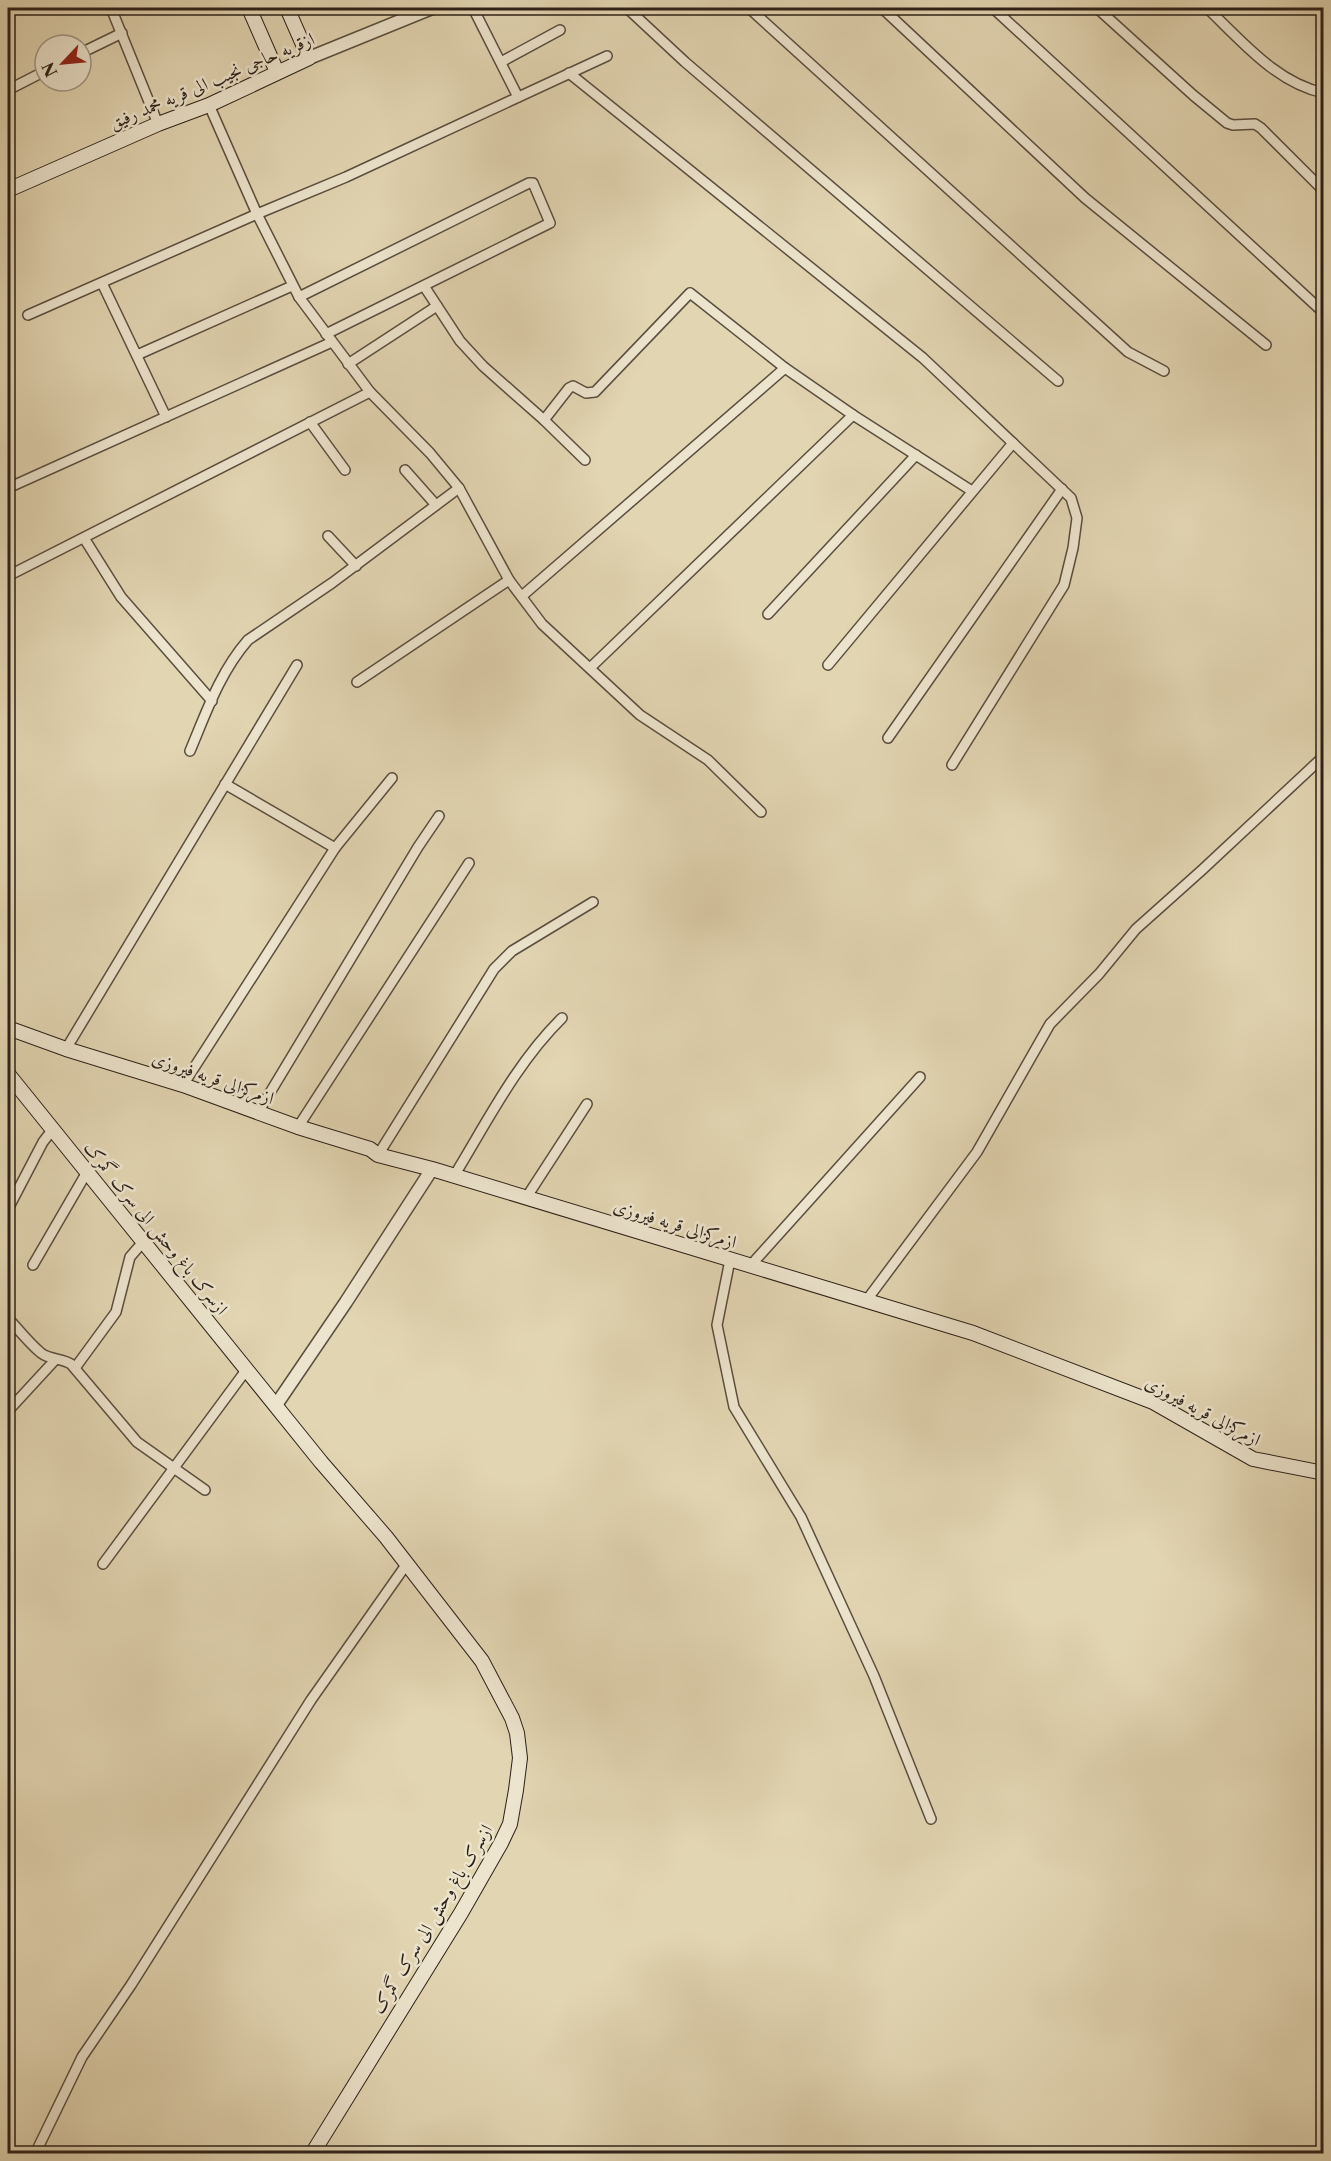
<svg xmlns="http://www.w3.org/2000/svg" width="1331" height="2161" font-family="'Libre Caslon Text',Amiri,serif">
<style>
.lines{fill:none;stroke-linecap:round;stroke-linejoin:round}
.minor-casing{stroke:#5a4e3f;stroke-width:12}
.tertiary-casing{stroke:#5a4e3f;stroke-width:15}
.secondary-casing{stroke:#2c2119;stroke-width:16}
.minor{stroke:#ece4cd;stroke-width:9}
.tertiary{stroke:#ece4cd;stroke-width:12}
.secondary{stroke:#ece4cd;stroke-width:14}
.labels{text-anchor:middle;stroke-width:5;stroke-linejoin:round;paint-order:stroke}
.street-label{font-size:18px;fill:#2c2119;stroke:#ece4cd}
</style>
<rect width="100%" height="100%" fill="#e2d5b2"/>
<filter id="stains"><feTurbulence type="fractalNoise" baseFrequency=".00333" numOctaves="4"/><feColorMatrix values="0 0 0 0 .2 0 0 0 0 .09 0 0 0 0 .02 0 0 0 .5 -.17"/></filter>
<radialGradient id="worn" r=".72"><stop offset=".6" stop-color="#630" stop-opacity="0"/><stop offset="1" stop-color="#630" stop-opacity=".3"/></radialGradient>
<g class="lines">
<defs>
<g id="minor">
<path d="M111,8L158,124"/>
<path d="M473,8L518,97"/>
<path d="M627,8L685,62L1058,381"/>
<path d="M749,8L1128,352L1164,371"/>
<path d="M882,8L1085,198L1266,345"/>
<path d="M993,8L1324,313"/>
<path d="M1097,8L1193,95L1227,123L1233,125L1255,124L1261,128L1324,191"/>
<path d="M1207,8C1241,40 1276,83 1324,93"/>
<path d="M81,53L122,33"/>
<path d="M501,62L560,30"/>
<path d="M569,73L923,358L1071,498L1077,518L1073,548L1064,585L952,765"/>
<path d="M8,90L45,71"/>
<path d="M209,105L257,214L299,297L370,392L430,453L459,488L509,580L542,624L640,715L708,760L761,812"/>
<path d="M102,283L166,417"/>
<path d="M424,286L460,341L483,366L544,420L585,460"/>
<path d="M299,297L529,183H533L550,223L326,334"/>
<path d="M28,315L257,214L346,177L607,56"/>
<path d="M137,355L292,286"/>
<path d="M348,364L437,306"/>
<path d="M544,420L569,388L573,386L586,393L595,392L690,293L785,368L853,415L972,491"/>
<path d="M310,422L345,470"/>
<path d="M405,470L436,505"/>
<path d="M8,488L332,342"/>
<path d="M328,536L356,566"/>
<path d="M84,538L121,597L212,701"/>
<path d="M8,576L370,392"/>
<path d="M522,596L785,368"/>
<path d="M768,614L916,455"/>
<path d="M828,665L1013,443"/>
<path d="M590,668L853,415"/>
<path d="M357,682L509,580"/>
<path d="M888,738L1062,489"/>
<path d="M190,751C206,713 220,672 248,640L332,583L459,488"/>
<path d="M225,784L335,848"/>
<path d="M66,1049L297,665"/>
<path d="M183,1085L335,848L392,778"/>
<path d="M259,1111L418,847L439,816"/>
<path d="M298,1127L469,863"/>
<path d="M378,1155L494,969L512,951L593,902"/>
<path d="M454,1176C487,1122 517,1062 562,1018"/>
<path d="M526,1198L587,1104"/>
<path d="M8,1209L43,1142L53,1129"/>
<path d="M730,1260L717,1325L734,1407L801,1517L874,1676L931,1819"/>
<path d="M33,1265L87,1172"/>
<path d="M750,1266L920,1077"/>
<path d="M866,1301L977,1152L1050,1024L1099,974L1136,929L1202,870L1324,756"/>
<path d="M8,1318C18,1329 29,1343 41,1353C50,1360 62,1358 71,1364L137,1442L205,1490"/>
<path d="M75,1368L116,1312L130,1257L143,1242"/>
<path d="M8,1411L55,1360"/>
<path d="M103,1564L247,1369"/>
<path d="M35,2154L82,2057L131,1985L311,1700L406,1565"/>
</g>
<g id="tertiary">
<path d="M309,58L432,8"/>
<path d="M276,1405L346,1302L432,1169"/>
</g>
<g id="secondary">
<path d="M249,8L277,72"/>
<path d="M8,190L158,124L209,105L309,58L287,8"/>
<path d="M8,1028L66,1049L183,1085L298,1127L370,1149L378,1155L432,1169L973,1333L1153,1402L1253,1459L1324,1473"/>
<path d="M8,1074L321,1462L386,1537L482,1661L512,1718L517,1733L520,1758L516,1790L510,1824L501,1843L461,1913L312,2154"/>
</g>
</defs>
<use href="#minor" class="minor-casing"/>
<use href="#tertiary" class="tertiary-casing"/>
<use href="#secondary" class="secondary-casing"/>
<use href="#minor" class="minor"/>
<use href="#tertiary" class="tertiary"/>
<use href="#secondary" class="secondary"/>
</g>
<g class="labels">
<g class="street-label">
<text transform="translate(212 81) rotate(-23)" y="6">ازقریه حاجی نجیب الی قریه محمد رفیق</text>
<text transform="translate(213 1078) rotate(19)" y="6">ازمرکزالی قریه فیروزی</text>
<text transform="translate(675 1224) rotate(17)" y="6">ازمرکزالی قریه فیروزی</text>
<text transform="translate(156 1228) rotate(51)" y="6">ازسرک باغ وحش الی سرک گمرک</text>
<text transform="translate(1203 1411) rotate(28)" y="6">ازمرکزالی قریه فیروزی</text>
<text transform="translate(432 1919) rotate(-59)" y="6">ازسرک باغ وحش الی سرک گمرک</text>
</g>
</g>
<rect width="1331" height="2161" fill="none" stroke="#e2d5b2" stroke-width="30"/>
<rect x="9" y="9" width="1313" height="2143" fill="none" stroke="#2c2119" stroke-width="3"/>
<rect x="15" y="15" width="1301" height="2131" fill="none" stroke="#2c2119" stroke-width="1.5"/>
<g transform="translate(63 63) rotate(244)"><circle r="28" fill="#ece4cd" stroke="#9f9685" stroke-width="1.5"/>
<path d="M0-4.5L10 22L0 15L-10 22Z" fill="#8f2418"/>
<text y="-9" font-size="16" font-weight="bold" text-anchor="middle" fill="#2c2119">N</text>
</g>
<rect width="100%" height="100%" filter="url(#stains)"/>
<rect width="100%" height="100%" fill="url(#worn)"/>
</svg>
